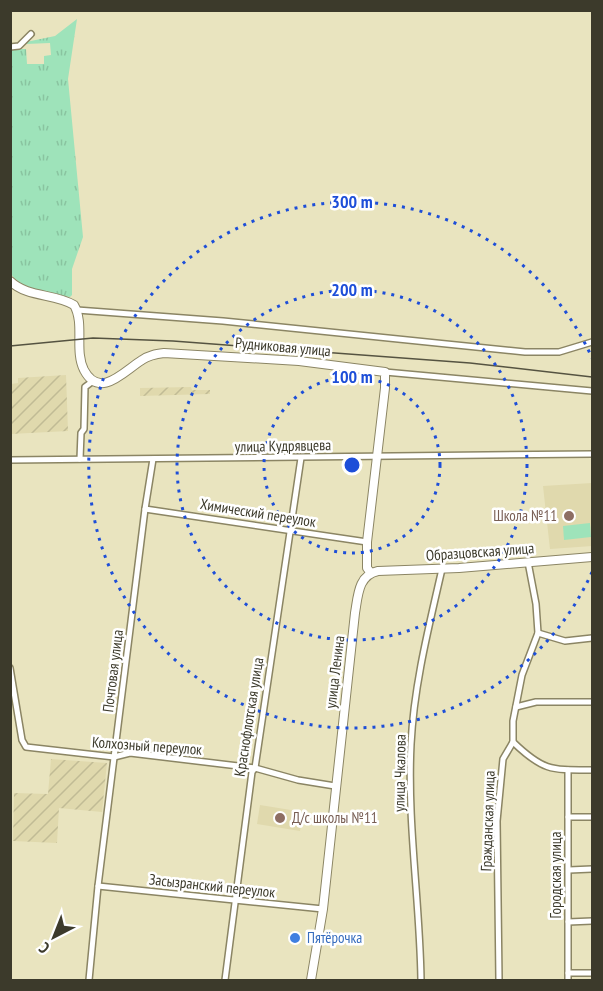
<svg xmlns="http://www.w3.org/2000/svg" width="603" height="991" font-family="'PT Sans Narrow',sans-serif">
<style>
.built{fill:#e0d9ad}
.industrial{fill:url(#industrial-furrows)}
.grass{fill:url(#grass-tufts)}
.park{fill:#9ee3ba}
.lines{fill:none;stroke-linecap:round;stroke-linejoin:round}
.street-casing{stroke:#8b8564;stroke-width:8}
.secondary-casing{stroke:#8b8564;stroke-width:10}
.street{stroke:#fff;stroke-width:5}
.secondary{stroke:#fff;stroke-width:8}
.rail{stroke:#555341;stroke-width:1.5}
.ring{fill:none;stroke:#1d4ed8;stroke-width:3;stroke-dasharray:3 6}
.education-dot{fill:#8d6e63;stroke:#fff;stroke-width:2}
.shop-dot{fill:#3f7fe0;stroke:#fff;stroke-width:2}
.labels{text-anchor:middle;stroke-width:5;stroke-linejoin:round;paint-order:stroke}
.street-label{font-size:15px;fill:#3c3a2b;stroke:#fff}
.education-label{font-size:15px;fill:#785e54;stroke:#fff;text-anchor:end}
.shop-label{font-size:15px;fill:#366cbe;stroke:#fff;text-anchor:start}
.centre{fill:#1d4ed8;stroke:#fff;stroke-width:3}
.ring-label{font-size:18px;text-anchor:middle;font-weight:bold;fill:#1d4ed8;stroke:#fff;stroke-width:5;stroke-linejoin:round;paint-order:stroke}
</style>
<defs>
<pattern id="industrial-furrows" width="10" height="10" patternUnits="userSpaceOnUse" patternTransform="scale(1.5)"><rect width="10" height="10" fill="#e0d9ad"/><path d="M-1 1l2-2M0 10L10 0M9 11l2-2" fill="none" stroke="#c1bb95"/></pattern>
<pattern id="grass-tufts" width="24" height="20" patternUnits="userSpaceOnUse" patternTransform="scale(1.5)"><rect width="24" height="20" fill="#9ee3ba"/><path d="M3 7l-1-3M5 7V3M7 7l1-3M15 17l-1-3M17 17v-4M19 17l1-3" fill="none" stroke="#89c4a0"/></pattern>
</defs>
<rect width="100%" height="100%" fill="#e9e4bf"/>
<g class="built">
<path d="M592,483V546L550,549L543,486Z"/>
<path d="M260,805L303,812L300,831L257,824Z"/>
</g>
<g class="industrial">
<path d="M66,375L68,431L11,434V384L18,383V378Z"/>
<path d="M191,387L192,390H210V394L140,396V388Z"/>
<path d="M51,759L107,763L102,812L59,808L57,843L13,841L14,793L48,794Z"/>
</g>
<path class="grass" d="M77,19L68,79L83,237L72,269V295L70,297C52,295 21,289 11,274L10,49H26L27,64H44V56L51,55L50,43L26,44V42L55,36Z"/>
<path class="park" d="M590,523L591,537L564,540L563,526Z"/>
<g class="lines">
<defs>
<g id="street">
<path d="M10,47L19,46L31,34"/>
<path d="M77,310L223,321L525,352H559L592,342"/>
<path d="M385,372L592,391"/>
<path d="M80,459L81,433L84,429L85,387L93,381"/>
<path d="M10,460L592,454"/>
<path d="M145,509L367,542"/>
<path d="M538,633L565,641L592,638"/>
<path d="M10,668L22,740L26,747L114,757L130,753L255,768L298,780L335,786"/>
<path d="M516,707L536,702H592"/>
<path d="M513,742C543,771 551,770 592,770"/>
<path d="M568,817H592"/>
<path d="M569,870L592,869"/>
<path d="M98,886L323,909"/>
<path d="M568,922L592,921"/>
<path d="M568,973H592"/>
<path d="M89,980L98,886L145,509L153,459"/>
<path d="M225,980L252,772L255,768L301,458"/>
<path d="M421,980C420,902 407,823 411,744C414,685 429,626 442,569"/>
<path d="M499,980L497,821L503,759L513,742V721L522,675L538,633L536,604L528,562"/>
<path d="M568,980V770"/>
</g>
<g id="secondary">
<path d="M10,281C28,298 54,293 74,305C85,324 74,350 84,370C100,400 124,371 142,360C149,355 156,354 164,353L299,361L385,372V388L367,542V568L371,573"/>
<path d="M311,980L323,909L355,613C358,596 358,575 378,571L459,568L592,557"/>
</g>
</defs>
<use href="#street" class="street-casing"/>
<use href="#secondary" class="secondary-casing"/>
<use href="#street" class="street"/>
<use href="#secondary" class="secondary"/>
<path class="rail" d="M10,346L93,338L173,341L470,363L592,377"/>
</g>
<g class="ring">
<circle cx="352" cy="465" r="88"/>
<circle cx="352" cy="465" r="175"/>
<path d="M592 572A263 263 0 1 1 592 358"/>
</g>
<g class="education-dot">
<circle cx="569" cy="516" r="6"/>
<circle cx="280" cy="818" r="6"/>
</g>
<circle class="shop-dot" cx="295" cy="938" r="6"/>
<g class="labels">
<g class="street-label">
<text transform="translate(283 347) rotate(5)" y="5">Рудниковая улица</text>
<text transform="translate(283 446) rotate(-1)" y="5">улица Кудрявцева</text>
<text transform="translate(258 513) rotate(9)" y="5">Химический переулок</text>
<text transform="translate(480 552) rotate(-4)" y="5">Образцовская улица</text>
<text transform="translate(113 671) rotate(-83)" y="5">Почтовая улица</text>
<text transform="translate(335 672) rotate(-83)" y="5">улица Ленина</text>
<text transform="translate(249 717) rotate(-81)" y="5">Краснофлотская улица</text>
<text transform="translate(147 746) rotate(4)" y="5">Колхозный переулок</text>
<text transform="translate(400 773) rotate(-89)" y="5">улица Чкалова</text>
<text transform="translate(488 821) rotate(-88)" y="5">Гражданская улица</text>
<text transform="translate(556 875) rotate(-90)" y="5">Городская улица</text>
<text transform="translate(212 886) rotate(6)" y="5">Засызранский переулок</text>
</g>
<g class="education-label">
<text x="557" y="521">Школа №11</text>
<text x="292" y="823" text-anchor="start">Д/с школы №11</text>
</g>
<g class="shop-label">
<text x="307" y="943">Пятёрочка</text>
</g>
</g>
<circle cx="352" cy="465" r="9" class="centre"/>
<g class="ring-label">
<text x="352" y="208">300 m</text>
<text x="352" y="296">200 m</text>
<text x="352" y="383">100 m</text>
</g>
<rect width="603" height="991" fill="none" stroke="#3c3a2b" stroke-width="24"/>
<g transform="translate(54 937) rotate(222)" stroke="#ffffff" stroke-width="4.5" paint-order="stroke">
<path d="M0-4.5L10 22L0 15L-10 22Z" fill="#3c3a2b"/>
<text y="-9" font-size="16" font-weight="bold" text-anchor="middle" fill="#3c3a2b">С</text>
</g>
</svg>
